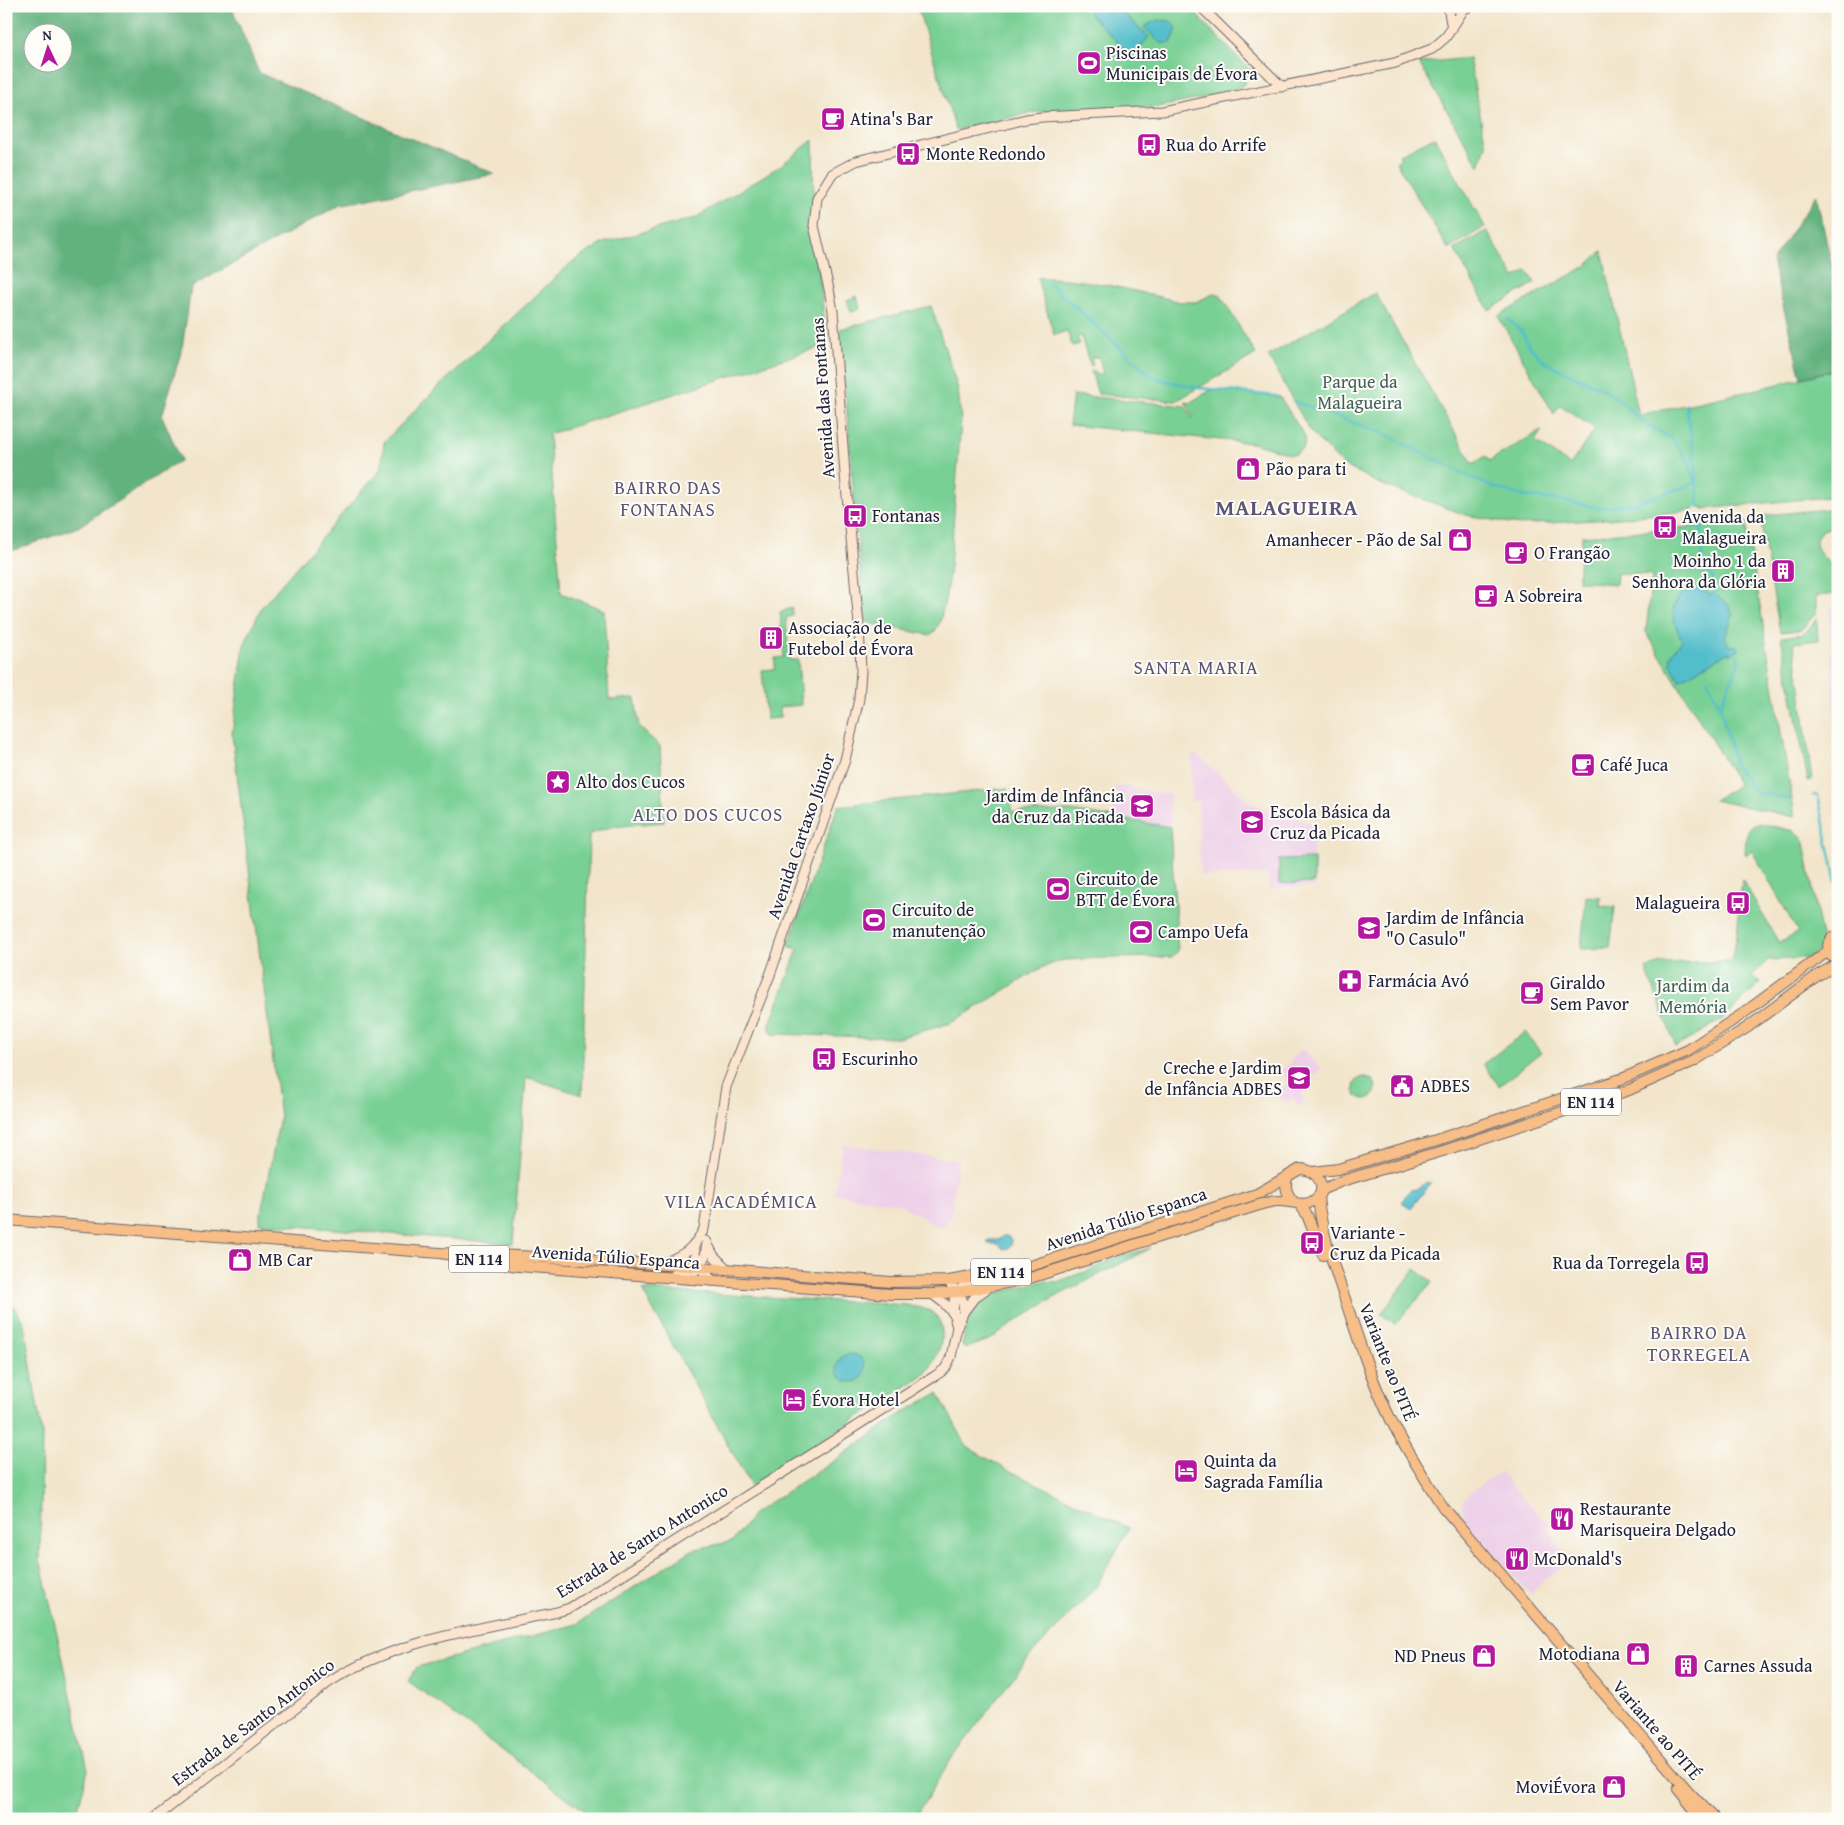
<svg xmlns="http://www.w3.org/2000/svg" width="1844" height="1825" font-family="'Gentium Book Plus',serif">
<style>
.built{fill:#eed0e8}
.green{fill:#79d095;stroke:#4e7968}
.forest{fill:#62b27e;stroke:#426a5c;fill-rule:evenodd}
.water{fill:#52becb;stroke:#3a7083}
.lines{fill:none;stroke-linecap:round;stroke-linejoin:round}
.stream{stroke:#52becb;stroke-width:2.5}
.secondary-casing{stroke:#6b666d;stroke-width:11}
.primary-casing{stroke:#6b666d;stroke-width:12}
.secondary{stroke:#fce5cf;stroke-width:9}
.primary{stroke:#f7be87;stroke-width:10}
.labels{text-anchor:middle;stroke-width:4;stroke-linejoin:round;paint-order:stroke}
.shield{fill:#fdfcf7;stroke:#646373;stroke-width:1}
.shield-label{font-size:16px;font-weight:bold;fill:#22223b}
.poi-label{font-size:18px;fill:#22223b;stroke:#fdfcf7;text-anchor:start}
.park-label{font-size:18px;fill:#405f5a;stroke:#fdfcf7}
.street-label{font-size:18px;fill:#22223b;stroke:#fdfcf7}
.neighbourhood-label{font-size:19px;letter-spacing:1px;fill:#5b5474;stroke:#fdfcf7}
.district-label{font-size:22px;font-weight:bold;letter-spacing:1px;fill:#5b5474;stroke:#fdfcf7}
</style>
<rect width="100%" height="100%" fill="#fdfcf7"/>
<filter id="ink" filterUnits="userSpaceOnUse"><feTurbulence type="fractalNoise" baseFrequency=".02" numOctaves="2"/><feDisplacementMap in="SourceGraphic" scale="10" xChannelSelector="R" yChannelSelector="G"/><feConvolveMatrix kernelMatrix="1 2 1 2 8 2 1 2 1" color-interpolation-filters="sRGB"/></filter>
<filter id="wash" filterUnits="userSpaceOnUse"><feTurbulence type="fractalNoise" baseFrequency=".0096" numOctaves="4" result="noise"/><feDisplacementMap in="SourceGraphic" scale="20" xChannelSelector="R" yChannelSelector="G"/><feGaussianBlur stdDeviation="1.12" result="paint"/><feColorMatrix in="noise" values="0 0 0 0 0 0 0 0 0 0 0 0 0 0 0 0 0 1.4 0 .05"/><feComposite in="paint" operator="in"/></filter>
<g filter="url(#wash)">
<rect width="100%" height="100%" fill="#f2e5cb"/>
<g class="built">
<path d="M1838,607V790L1829,608Z"/>
<path d="M1196,754L1251,803L1283,816L1313,823L1314,887L1269,889L1268,874L1200,876L1198,801H1191L1192,756Z"/>
<path d="M1116,785L1170,795V827L1112,818Z"/>
<path d="M1302,1049L1322,1068L1306,1084L1308,1086L1302,1092L1303,1105L1296,1106V1101L1292,1098L1289,1101H1283L1278,1097V1090L1282,1086H1288L1291,1083L1280,1073Z"/>
<path d="M843,1144L958,1160L951,1217L941,1229L900,1204L834,1194Z"/>
<path d="M1500,1472L1527,1503L1548,1522L1555,1542L1570,1559L1533,1590V1593L1527,1591L1462,1517V1501L1476,1488Z"/>
</g>
<g class="green">
<path d="M917,6H1095L1089,14L1149,37L1115,6H1188L1251,71L1243,85L1220,95L1158,107L1035,112L956,130Z"/>
<path d="M1469,58L1486,146L1479,166L1419,63Z"/>
<path d="M1434,137L1485,227L1448,249L1396,162L1401,158L1399,155Z"/>
<path d="M813,140L814,226L827,345L549,434L561,593L604,610L609,700L635,698L639,727L660,746L664,822L611,827L589,834L582,1095L526,1077L513,1244L259,1223L280,1117L232,734L244,645L261,608L381,469L384,442L433,392L572,262L603,243L695,218L780,166Z"/>
<path d="M1487,231L1515,278L1527,270L1535,283L1489,310L1454,249Z"/>
<path d="M1602,251L1639,415L1750,391L1838,369L1836,402L1838,411V496L1703,509V507L1694,508V510L1609,519L1520,525L1466,515L1380,484L1343,465L1311,433L1268,356L1375,293L1473,464L1486,456L1489,461L1542,430L1535,441L1570,465L1595,429L1560,405L1554,414L1498,316L1586,266Z"/>
<path d="M1037,278C1086,277 1133,291 1181,302H1196L1213,294L1220,295L1256,354L1176,401L1098,394L1091,371L1094,370L1096,375L1103,374L1099,357L1091,358L1093,365L1090,366L1081,336L1077,337L1080,344L1072,346L1067,331L1054,335Z"/>
<path d="M857,296L860,309L851,312L847,300Z"/>
<path d="M931,306L958,389L961,420L950,567L945,600L940,622L935,631L930,635L873,624L866,621L864,617L840,329Z"/>
<path d="M1213,389L1280,397L1305,437L1304,447L1296,454H1290L1252,443L1069,425L1073,395L1185,406L1192,418L1194,417L1185,402L1189,403Z"/>
<path d="M1838,508V526C1833,527 1827,528 1822,531C1806,543 1826,563 1838,569V594L1816,596V613L1801,630L1780,632L1760,519L1766,515Z"/>
<path d="M1746,522L1795,817L1714,800L1739,785L1646,632L1652,575L1617,573L1616,584L1578,581L1582,536Z"/>
<path d="M792,608V616L786,618L789,660H798L801,705L780,707V718L766,719L762,670L775,669V658L784,657L780,612Z"/>
<path d="M1817,619L1818,640L1794,643L1812,780L1808,781L1781,637L1804,634Z"/>
<path d="M1007,788L1012,812L1072,811L1170,827L1178,951L1172,957L1102,958L1063,960L1041,968L951,1023L898,1038L773,1034L770,1030V1024L798,949L788,946L838,806Z"/>
<path d="M1758,823L1794,831L1803,838L1821,933L1820,949L1810,958L1768,960L1754,974L1752,978L1761,983L1723,1019L1676,1047L1646,969L1660,963L1731,961L1737,936L1742,879L1779,943L1798,932L1752,851L1745,855C1746,843 1744,826 1758,823Z"/>
<path d="M1314,859V883L1279,884V860Z"/>
<path d="M1586,896L1601,897L1600,906L1615,907L1610,948L1581,949Z"/>
<path d="M1525,1032L1541,1053L1499,1086L1483,1064Z"/>
<circle cx="1365" cy="1088" r="11"/>
<path d="M1151,1248L1059,1295L1021,1318L991,1339L967,1348L962,1346L968,1320L975,1306L986,1296L1044,1281L1056,1282L1096,1268L1111,1259Z"/>
<path d="M1415,1269L1433,1282L1395,1324L1381,1314Z"/>
<path d="M642,1290L907,1305C914,1307 923,1308 930,1311C953,1325 938,1359 925,1374L751,1486Z"/>
<path d="M6,1294L24,1323L42,1435L40,1559L88,1770L75,1819H6Z"/>
<path d="M938,1393L967,1447L1004,1468L1129,1528L1096,1587L1029,1657L952,1758L914,1819H596L408,1681L417,1667L577,1624L692,1550L733,1541L754,1513L837,1459L901,1414Z"/>
</g>
<g class="forest">
<path d="M6,6H231L259,73L495,174L339,205L191,287L182,349L162,416L181,460L78,527L6,553ZM32,32H62V62H32Z"/>
<path d="M1816,195L1838,292V369L1801,378L1772,261Z"/>
</g>
<g class="water">
<path d="M1095,6H1115L1149,37L1132,56L1088,13Z"/>
<path d="M1158,20L1170,21L1177,28L1171,43H1160L1144,27Z"/>
<path d="M1692,587L1710,594H1715L1728,605L1733,615L1725,637L1729,646H1737L1739,649L1730,654L1729,652L1680,680C1668,661 1666,658 1682,641C1681,636 1678,632 1676,626C1670,609 1675,600 1687,588Z"/>
<path d="M1427,1182L1431,1183L1411,1208L1401,1202L1410,1190L1416,1189Z"/>
<path d="M1003,1236H1007L1012,1240L1011,1246L1009,1248L1003,1249L999,1244H988V1240H999Z"/>
<circle cx="851" cy="1368" r="14"/>
</g>
<g class="lines">
<g class="stream">
<path d="M1049,283L1151,376L1158,379L1199,388L1276,396"/>
<path d="M1293,401L1383,433L1472,478L1492,487L1523,496L1559,500L1599,508L1635,503L1696,483L1687,459L1672,439L1641,421L1620,400L1597,386L1546,363L1529,346L1522,332L1508,319"/>
<path d="M1686,405L1695,459L1699,507"/>
<path d="M1701,525L1702,567L1712,576L1715,596"/>
<path d="M1707,679L1720,706L1735,766L1756,793L1790,799"/>
<path d="M1720,706L1739,662L1737,655"/>
<path d="M1813,795L1818,796L1838,892"/>
</g>
</g>
</g>
<g filter="url(#ink)">
<g class="lines">
<defs>
<g id="secondary">
<path d="M1200,6L1282,87"/>
<path d="M1448,6L1452,29"/>
<path d="M1449,6C1457,10 1463,10 1472,6"/>
<path d="M706,1241L714,1256L727,1269"/>
<path d="M695,1245C694,1264 700,1268 713,1281"/>
<path d="M662,1264C684,1254 692,1251 704,1229L726,1087L770,975L832,797L845,760L859,699L861,671L859,625L845,474L833,311L829,289L814,226L817,198L832,174L856,161L1026,119L1042,117L1162,111L1395,63L1432,49L1446,37L1464,9"/>
<path d="M674,1275L695,1271L705,1256L707,1242"/>
<path d="M932,1294L944,1303L953,1313"/>
<path d="M964,1311L975,1297L989,1287"/>
<path d="M957,1327C949,1302 953,1288 979,1278"/>
<path d="M154,1819L328,1683C391,1641 483,1628 557,1612L570,1608L935,1376L945,1369L951,1357L957,1327L964,1311L962,1299L948,1281"/>
</g>
<g id="primary">
<path d="M1831,956L1828,945L1832,938L1838,935"/>
<path d="M1313,1172L1338,1169L1436,1140L1624,1078L1688,1050L1741,1015L1828,951"/>
<path d="M1288,1176C1284,1186 1286,1193 1293,1201"/>
<path d="M1321,1190L1342,1181L1439,1152L1629,1090L1694,1061L1748,1027L1818,975L1838,964"/>
<path d="M1318,1197C1321,1231 1333,1264 1344,1296C1358,1339 1372,1382 1392,1422C1407,1451 1425,1479 1443,1507L1689,1792L1715,1819"/>
<path d="M1300,1204L1307,1215L1323,1255"/>
<path d="M6,1220L440,1253L519,1256L699,1267L891,1282L948,1281L1024,1268L1257,1194L1300,1169C1319,1169 1331,1192 1311,1202C1303,1207 1288,1200 1277,1201C1272,1201 1267,1203 1262,1204L1027,1279L958,1292L932,1294H891L518,1266L440,1253"/>
<path d="M1678,1789L1702,1819"/>
</g>
</defs>
<use href="#secondary" class="secondary-casing"/>
<use href="#primary" class="primary-casing"/>
<use href="#secondary" class="secondary"/>
<use href="#primary" class="primary"/>
</g>
</g>
<defs>
<symbol id="stadium-square" viewBox="-11 -11 22 22"><rect x="-9" y="-9" width="18" height="18" rx="4" fill="#b5179e" stroke="#fdfcf7"/><path d="M0-5a6.5 5 0 1 0 0 10a6.5 5 0 1 0 0-10ZM-3.5-1.8h7v3.6h-7Z" fill="#fff"/></symbol>
<symbol id="cafe-square" viewBox="-11 -11 22 22"><rect x="-9" y="-9" width="18" height="18" rx="4" fill="#b5179e" stroke="#fdfcf7"/><path d="M-5.5-4.5H6V0H3Q3 3.5 0 3.5H-2.5Q-5.5 3.5-5.5 0ZM3-3.2v2h1.7v-2ZM-6 4.5H4V6H-6Z" fill="#fff"/></symbol>
<symbol id="bus-square" viewBox="-11 -11 22 22"><rect x="-9" y="-9" width="18" height="18" rx="4" fill="#b5179e" stroke="#fdfcf7"/><path d="M-5-6H5V4H4V6H2V4H-2V6H-4V4H-5ZM-3.5-4V0h7V-4ZM-3.5 1.2v1.5H-2V1.2ZM2 1.2v1.5H3.5V1.2Z" fill="#fff"/></symbol>
<symbol id="shop-square" viewBox="-11 -11 22 22"><rect x="-9" y="-9" width="18" height="18" rx="4" fill="#b5179e" stroke="#fdfcf7"/><path d="M-5-2.5h2.3a2.7 3.5 0 0 1 5.4 0H5L5.5 6h-11ZM-1.5-2.5h3a1.5 2.3 0 0 0-3 0Z" fill="#fff"/></symbol>
<symbol id="building-square" viewBox="-11 -11 22 22"><rect x="-9" y="-9" width="18" height="18" rx="4" fill="#b5179e" stroke="#fdfcf7"/><path d="M-4-6H4V6H1V3H-1V6H-4ZM-2.5-4.3h1.7v1.8h-1.7ZM.8-4.3h1.7v1.8H.8ZM-2.5-1h1.7V.8h-1.7ZM.8-1h1.7V.8H.8Z" fill="#fff"/></symbol>
<symbol id="sight-square" viewBox="-11 -11 22 22"><rect x="-9" y="-9" width="18" height="18" rx="4" fill="#b5179e" stroke="#fdfcf7"/><path d="M0-6L1.8-2.2L6-1.7L2.9 1.2L3.7 5.4L0 3.3L-3.7 5.4L-2.9 1.2L-6-1.7L-1.8-2.2Z" fill="#fff"/></symbol>
<symbol id="school-square" viewBox="-11 -11 22 22"><rect x="-9" y="-9" width="18" height="18" rx="4" fill="#b5179e" stroke="#fdfcf7"/><path d="M0-5L7-2L0 1L-7-2ZM-4 1L0 2.5L4 1V4Q0 6-4 4Z" fill="#fff"/></symbol>
<symbol id="pharmacy-square" viewBox="-11 -11 22 22"><rect x="-9" y="-9" width="18" height="18" rx="4" fill="#b5179e" stroke="#fdfcf7"/><path d="M-2-6h4v4h4v4h-4v4h-4v-4h-4v-4h4Z" fill="#fff"/></symbol>
<symbol id="civic-square" viewBox="-11 -11 22 22"><rect x="-9" y="-9" width="18" height="18" rx="4" fill="#b5179e" stroke="#fdfcf7"/><path d="M-.6-6.5H3V-4.5H.6V-3L4-1V1h2V6H-6V1h2V-1L-.6-3ZM-1.2 2.5V6h2.4V2.5Z" fill="#fff"/></symbol>
<symbol id="hotel-square" viewBox="-11 -11 22 22"><rect x="-9" y="-9" width="18" height="18" rx="4" fill="#b5179e" stroke="#fdfcf7"/><path d="M-6-4.5h1.5V1H6V5H4.5V3h-9V5H-6ZM-4 0a1.8 1.8 0 1 1 3.6 0ZM.5 0V-2.5h3Q6-2.5 6 0Z" fill="#fff"/></symbol>
<symbol id="restaurant-square" viewBox="-11 -11 22 22"><rect x="-9" y="-9" width="18" height="18" rx="4" fill="#b5179e" stroke="#fdfcf7"/><path d="M-5-6h1v4h1v-4h1v4h1v-4h1v5L-1.5 .5V6h-2V.5L-5-1ZM5-6V6H3V1.5H1.5Q1.5-4 5-6Z" fill="#fff"/></symbol>
</defs>
<g fill-rule="evenodd">
<use href="#stadium-square" x="1075" y="49" width="28" height="28"/>
<use href="#cafe-square" x="819" y="105" width="28" height="28"/>
<use href="#bus-square" x="1135" y="131" width="28" height="28"/>
<use href="#bus-square" x="894" y="140" width="28" height="28"/>
<use href="#shop-square" x="1234" y="455" width="28" height="28"/>
<use href="#bus-square" x="841" y="502" width="28" height="28"/>
<use href="#bus-square" x="1651" y="513" width="28" height="28"/>
<use href="#shop-square" x="1446" y="526" width="28" height="28"/>
<use href="#cafe-square" x="1502" y="539" width="28" height="28"/>
<use href="#building-square" x="1769" y="557" width="28" height="28"/>
<use href="#cafe-square" x="1472" y="582" width="28" height="28"/>
<use href="#building-square" x="757" y="624" width="28" height="28"/>
<use href="#cafe-square" x="1569" y="751" width="28" height="28"/>
<use href="#sight-square" x="544" y="768" width="28" height="28"/>
<use href="#school-square" x="1128" y="792" width="28" height="28"/>
<use href="#school-square" x="1238" y="808" width="28" height="28"/>
<use href="#stadium-square" x="1044" y="875" width="28" height="28"/>
<use href="#bus-square" x="1724" y="889" width="28" height="28"/>
<use href="#stadium-square" x="860" y="906" width="28" height="28"/>
<use href="#school-square" x="1355" y="914" width="28" height="28"/>
<use href="#stadium-square" x="1127" y="918" width="28" height="28"/>
<use href="#pharmacy-square" x="1336" y="967" width="28" height="28"/>
<use href="#cafe-square" x="1518" y="979" width="28" height="28"/>
<use href="#bus-square" x="810" y="1045" width="28" height="28"/>
<use href="#school-square" x="1285" y="1064" width="28" height="28"/>
<use href="#civic-square" x="1388" y="1072" width="28" height="28"/>
<use href="#bus-square" x="1298" y="1229" width="28" height="28"/>
<use href="#shop-square" x="226" y="1246" width="28" height="28"/>
<use href="#bus-square" x="1683" y="1249" width="28" height="28"/>
<use href="#hotel-square" x="780" y="1386" width="28" height="28"/>
<use href="#hotel-square" x="1172" y="1457" width="28" height="28"/>
<use href="#restaurant-square" x="1548" y="1505" width="28" height="28"/>
<use href="#restaurant-square" x="1503" y="1545" width="28" height="28"/>
<use href="#shop-square" x="1624" y="1640" width="28" height="28"/>
<use href="#shop-square" x="1470" y="1642" width="28" height="28"/>
<use href="#building-square" x="1672" y="1652" width="28" height="28"/>
<use href="#shop-square" x="1600" y="1773" width="28" height="28"/>
</g>
<g class="labels">
<g class="shield">
<rect x="1561" y="1088.5" width="60" height="27" rx="4"/>
<rect x="449" y="1245.5" width="60" height="27" rx="4"/>
<rect x="971" y="1258.5" width="60" height="27" rx="4"/>
</g>
<g class="shield-label">
<text x="1591" y="1108">EN 114</text>
<text x="479" y="1265">EN 114</text>
<text x="1001" y="1278">EN 114</text>
</g>
<g class="poi-label">
<text x="1106" y="59">Piscinas<tspan x="1106" dy="21">Municipais de Évora</tspan></text>
<text x="850" y="125">Atina's Bar</text>
<text x="1166" y="151">Rua do Arrife</text>
<text x="926" y="160">Monte Redondo</text>
<text x="1266" y="475">Pão para ti</text>
<text x="872" y="522">Fontanas</text>
<text x="1682" y="523">Avenida da<tspan x="1682" dy="21">Malagueira</tspan></text>
<text x="1442" y="546" text-anchor="end">Amanhecer - Pão de Sal</text>
<text x="1534" y="559">O Frangão</text>
<text x="1766" y="567" text-anchor="end">Moinho 1 da<tspan x="1766" dy="21">Senhora da Glória</tspan></text>
<text x="1504" y="602">A Sobreira</text>
<text x="788" y="634">Associação de<tspan x="788" dy="21">Futebol de Évora</tspan></text>
<text x="1600" y="771">Café Juca</text>
<text x="576" y="788">Alto dos Cucos</text>
<text x="1124" y="802" text-anchor="end">Jardim de Infância<tspan x="1124" dy="21">da Cruz da Picada</tspan></text>
<text x="1270" y="818">Escola Básica da<tspan x="1270" dy="21">Cruz da Picada</tspan></text>
<text x="1076" y="885">Circuito de<tspan x="1076" dy="21">BTT de Évora</tspan></text>
<text x="1720" y="909" text-anchor="end">Malagueira</text>
<text x="892" y="916">Circuito de<tspan x="892" dy="21">manutenção</tspan></text>
<text x="1386" y="924">Jardim de Infância<tspan x="1386" dy="21">"O Casulo"</tspan></text>
<text x="1158" y="938">Campo Uefa</text>
<text x="1368" y="987">Farmácia Avó</text>
<text x="1550" y="989">Giraldo<tspan x="1550" dy="21">Sem Pavor</tspan></text>
<text x="842" y="1065">Escurinho</text>
<text x="1282" y="1074" text-anchor="end">Creche e Jardim<tspan x="1282" dy="21">de Infância ADBES</tspan></text>
<text x="1420" y="1092">ADBES</text>
<text x="1330" y="1239">Variante -<tspan x="1330" dy="21">Cruz da Picada</tspan></text>
<text x="258" y="1266">MB Car</text>
<text x="1680" y="1269" text-anchor="end">Rua da Torregela</text>
<text x="812" y="1406">Évora Hotel</text>
<text x="1204" y="1467">Quinta da<tspan x="1204" dy="21">Sagrada Família</tspan></text>
<text x="1580" y="1515">Restaurante<tspan x="1580" dy="21">Marisqueira Delgado</tspan></text>
<text x="1534" y="1565">McDonald's</text>
<text x="1620" y="1660" text-anchor="end">Motodiana</text>
<text x="1466" y="1662" text-anchor="end">ND Pneus</text>
<text x="1704" y="1672">Carnes Assuda</text>
<text x="1596" y="1793" text-anchor="end">MoviÉvora</text>
</g>
<g class="park-label">
<text x="1360" y="388">Parque da<tspan x="1360" dy="21">Malagueira</tspan></text>
<text x="1693" y="992">Jardim da<tspan x="1693" dy="21">Memória</tspan></text>
</g>
<g class="street-label">
<text transform="translate(823 398) rotate(-94)" y="6">Avenida das Fontanas</text>
<text transform="translate(801 836) rotate(-71)" y="6">Avenida Cartaxo Júnior</text>
<text transform="translate(1126 1219) rotate(-18)" y="6">Avenida Túlio Espanca</text>
<text transform="translate(616 1257) rotate(4)" y="6">Avenida Túlio Espanca</text>
<text transform="translate(1388 1362) rotate(68)" y="6">Variante ao PITÉ</text>
<text transform="translate(642 1541) rotate(-32)" y="6">Estrada de Santo Antonico</text>
<text transform="translate(253 1722) rotate(-37)" y="6">Estrada de Santo Antonico</text>
<text transform="translate(1657 1730) rotate(49)" y="6">Variante ao PITÉ</text>
</g>
<g class="neighbourhood-label">
<text x="668" y="494">BAIRRO DAS<tspan x="668" dy="22">FONTANAS</tspan></text>
<text x="1196" y="674">SANTA MARIA</text>
<text x="708" y="821">ALTO DOS CUCOS</text>
<text x="741" y="1208">VILA ACADÉMICA</text>
<text x="1699" y="1339">BAIRRO DA<tspan x="1699" dy="22">TORREGELA</tspan></text>
</g>
<g class="district-label">
<text x="1287" y="515">MALAGUEIRA</text>
</g>
</g>
<rect width="1844" height="1825" fill="none" stroke="#fdfcf7" stroke-width="25"/>
<g transform="translate(48 48) rotate(356)"><circle r="24" fill="#fdfcf7" stroke="#a5a5ac"/>
<path d="M0-4L9 19L0 12L-9 19Z" fill="#b5179e"/>
<text y="-8" font-size="14" font-weight="bold" text-anchor="middle" fill="#22223b">N</text>
</g>
</svg>
